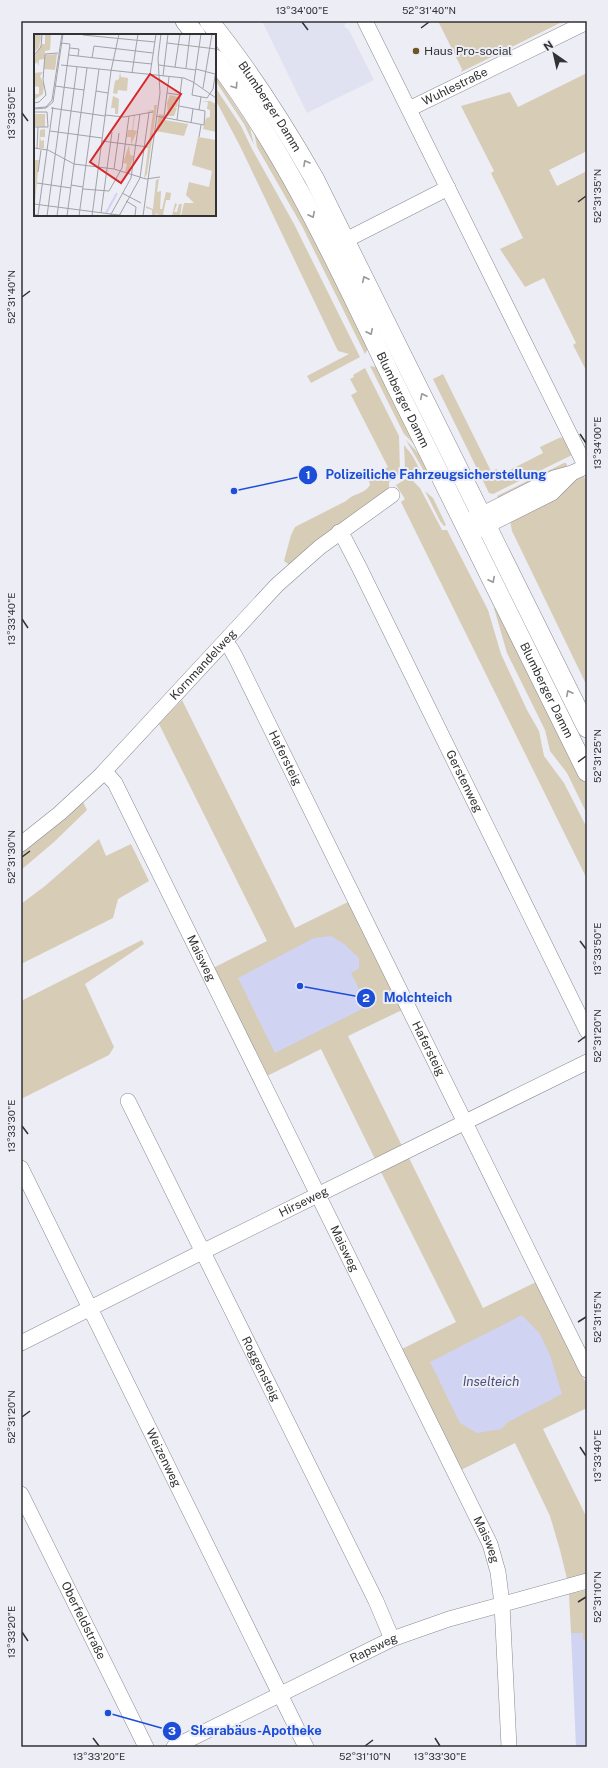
<svg xmlns="http://www.w3.org/2000/svg" width="608" height="1768" font-family="'Public Sans',sans-serif">
<style>
.built{fill:#e0e2f1}
.green{fill:#d7ccb6}
.water{fill:#d0d3f2}
.lines{fill:none;stroke-linecap:round;stroke-linejoin:round}
.minor-casing{stroke:#8a8b92;stroke-width:16}
.major-casing{stroke:#8a8b92;stroke-width:20}
.minor{stroke:#fff;stroke-width:15}
.major{stroke:#fff;stroke-width:19}
.oneway{stroke:#98989a}
.ticks{fill:none;stroke:#323235;stroke-width:1.5}
.poi-dot{fill:#6d5626;stroke:#ecedf5;stroke-width:1.5}
.labels{text-anchor:middle;stroke-width:4;stroke-linejoin:round;paint-order:stroke}
.poi-label{font-size:12px;fill:#323235;stroke:#ecedf5;text-anchor:start}
.street-label{font-size:12px;fill:#323235;stroke:#ecedf5}
.water-label{font-size:13px;font-style:italic;fill:#4e507d;stroke:#ecedf5}
.inset-river{fill:none;stroke:#d0d3f2;stroke-width:2}
.inset-road{fill:none;stroke:#a2a2a8;stroke-width:1}
.view{fill:#d62828;fill-opacity:0.15;stroke:#d62828;stroke-width:2}
.inset-edge{fill:none;stroke:#323235;stroke-width:2}
.leader{fill:none;stroke:#1d4ed8;stroke-width:1.5}
.callout-dot{fill:#1d4ed8;stroke:#ecedf5;stroke-width:1.5}
.mark-label{font-size:12px;text-anchor:middle;font-weight:bold;fill:#fff}
.callout-label{font-size:13px;text-anchor:middle;font-weight:bold;fill:#1d4ed8;stroke:#ecedf5;stroke-width:4;stroke-linejoin:round;paint-order:stroke}
.neatline{fill:none;stroke:#323235;stroke-width:1.5}
.ticks-label{font-size:10px;text-anchor:middle;fill:#323235}
</style>
<rect width="100%" height="100%" fill="#ecedf5"/>
<path class="built" d="M262,21H345L346,24L344,25L345,27L349,30L374,80L307,113Z"/>
<g class="green">
<path d="M438,21H564L461,72L462,69Z"/>
<path d="M587,73V151L549,170L557,186L587,171V372L573,345L576,343L544,278L525,287L500,249L523,238L491,173L494,171L461,106L510,92L518,107Z"/>
<path d="M215,75L250,128L254,145L244,124L215,80Z"/>
<path d="M215,87L241,126L252,149L294,224L360,357L311,383L307,376L349,354L338,351L240,146L215,99Z"/>
<path d="M253,127L257,130L370,345L365,354L302,226L257,147Z"/>
<path d="M370,366L381,368L420,450L404,434Z"/>
<path d="M365,368L399,436L400,473L389,482V491L291,566L284,561L291,535L295,527L346,501C353,493 364,495 370,485L368,478L388,467L351,395L357,392L350,379L354,377L353,375Z"/>
<path d="M443,374L491,471L497,469L500,475L543,453L540,447L559,438L565,437L574,454L493,494L489,493L433,379Z"/>
<path d="M406,440L419,454L429,474L425,473Z"/>
<path d="M404,445L412,455L421,472L405,469Z"/>
<path d="M564,463H566L569,470L499,500L497,496Z"/>
<path d="M583,474L587,483V686L512,531L510,520L573,479Z"/>
<path d="M409,477L420,488L442,530H447L488,610L501,654L527,710L539,731L544,756L564,783L587,828V879L401,502L405,499L396,485Z"/>
<path d="M425,491L433,498L446,525L444,526L440,521Z"/>
<path d="M498,606L587,786V814L567,773L550,751L545,730L507,653L494,608Z"/>
<path d="M182,700L295,928L348,902L402,1010L348,1036L402,1146L375,1159L321,1049L267,1076L213,968L267,941L159,724Z"/>
<path d="M83,802L87,810L54,842L21,870V853L52,829Z"/>
<path d="M99,839L106,856L131,844L149,881L118,899L113,918L21,964V904L45,886Z"/>
<path d="M142,940L144,944L85,984L114,1047L109,1055L21,1099V1001Z"/>
<path d="M409,1158L483,1308L536,1282L587,1385V1408L543,1429L587,1518V1573L567,1579L560,1550L550,1516L515,1443L461,1470L402,1349L456,1322L381,1172Z"/>
<path d="M587,1590V1640H583V1633H571L569,1594Z"/>
</g>
<g class="water">
<path d="M331,936L344,944L359,958V968L351,973L362,995V1009L275,1053L238,978L314,938Z"/>
<path d="M522,1315L540,1334L550,1355L562,1394L508,1422L501,1429L477,1433L460,1423L430,1362Z"/>
<path d="M571,1633H583V1640H587V1747H576Z"/>
</g>
<g class="lines">
<defs>
<g id="minor">
<path d="M365,21L586,467"/>
<path id="s1" d="M409,109L587,22"/>
<path d="M346,240L448,188"/>
<path d="M471,520L554,478L572,473L587,466"/>
<path d="M476,531L552,493L570,475"/>
<path id="s2" d="M339,532L345,540L359,567L587,1031"/>
<path id="s3" d="M225,642L231,649L236,658L587,1370"/>
<path id="s4" d="M105,772L115,783L490,1544L498,1572L502,1604L509,1747"/>
<path id="s5" d="M21,844L60,813L99,777L277,585L320,547L392,495"/>
<path id="s6" d="M128,1101L376,1601L392,1639"/>
<path id="s7" d="M21,1168L306,1747"/>
<path id="s8" d="M21,1343L202,1252L587,1062"/>
<path id="s9" d="M21,1494L146,1747"/>
<path id="s10" d="M174,1747L392,1639L449,1619L587,1581"/>
</g>
<g id="major">
<path d="M185,21L196,35"/>
<path id="s11" d="M209,21C249,70 283,124 314,178L587,728"/>
<path id="s12" d="M215,59C290,158 341,273 395,384C458,513 523,642 587,772"/>
</g>
</defs>
<use href="#minor" class="minor-casing"/>
<use href="#major" class="major-casing"/>
<use href="#minor" class="minor"/>
<use href="#major" class="major"/>
</g>
<defs><path id="oneway-chevron" d="M-2-3.5L2.5 0L-2 3.5" fill="none" stroke-width="1.6" stroke-linecap="round" stroke-linejoin="round"/></defs>
<g class="oneway">
<use href="#oneway-chevron" transform="translate(235 86) rotate(56)"/>
<use href="#oneway-chevron" transform="translate(306 163) rotate(-119)"/>
<use href="#oneway-chevron" transform="translate(312 215) rotate(63)"/>
<use href="#oneway-chevron" transform="translate(365 279) rotate(-116)"/>
<use href="#oneway-chevron" transform="translate(370 332) rotate(64)"/>
<use href="#oneway-chevron" transform="translate(423 396) rotate(-116)"/>
<use href="#oneway-chevron" transform="translate(492 580) rotate(63)"/>
<use href="#oneway-chevron" transform="translate(569 693) rotate(-117)"/>
</g>
<path class="ticks" d="M302,22L308,30M421,28L429,22M22,113L28,121M578,202L586,196M22,297L30,291M580,434L586,443M22,619L28,628M578,762L586,756M22,857L30,851M580,941L586,949M578,1042L586,1036M22,1126L28,1134M578,1322L586,1317M22,1417L30,1411M580,1447L586,1456M578,1602L586,1597M22,1632L28,1641M93,1738L99,1746M435,1738L440,1746M365,1746L373,1740"/>
<circle class="poi-dot" cx="416" cy="51" r="4"/>
<g class="labels">
<g class="poi-label">
<text x="424" y="55">Haus Pro-social</text>
</g>
<g class="street-label">
<text dy="4" stroke="none"><textPath href="#s1" startOffset="51">Wuhlestraße</textPath></text>
<text dy="4" stroke="none"><textPath href="#s11" startOffset="105">Blumberger Damm</textPath></text>
<text dy="4" stroke="none"><textPath href="#s12" startOffset="390">Blumberger Damm</textPath></text>
<text dy="4" stroke="none"><textPath href="#s5" startOffset="256">Kornmandelweg</textPath></text>
<text dy="4" stroke="none"><textPath href="#s12" startOffset="714">Blumberger Damm</textPath></text>
<text dy="4" stroke="none"><textPath href="#s3" startOffset="131">Hafersteig</textPath></text>
<text dy="4" stroke="none"><textPath href="#s2" startOffset="279">Gerstenweg</textPath></text>
<text dy="4" stroke="none"><textPath href="#s4" startOffset="210">Maisweg</textPath></text>
<text dy="4" stroke="none"><textPath href="#s3" startOffset="455">Hafersteig</textPath></text>
<text dy="4" stroke="none"><textPath href="#s8" startOffset="316">Hirseweg</textPath></text>
<text dy="4" stroke="none"><textPath href="#s4" startOffset="534">Maisweg</textPath></text>
<text dy="4" stroke="none"><textPath href="#s6" startOffset="299">Roggensteig</textPath></text>
<text dy="4" stroke="none"><textPath href="#s7" startOffset="323">Weizenweg</textPath></text>
<text dy="4" stroke="none"><textPath href="#s4" startOffset="858">Maisweg</textPath></text>
<text dy="4" stroke="none"><textPath href="#s9" startOffset="141">Oberfeldstraße</textPath></text>
<text dy="4" stroke="none"><textPath href="#s10" startOffset="223">Rapsweg</textPath></text>
</g>
<g class="water-label">
<text x="491" y="1386">Inselteich</text>
</g>
</g>
<g transform="translate(34 34)">
<rect width="182" height="182" fill="#ecedf5"/>
<path d="M0,0H6L7,3L5,14L0,18ZM11,0H17L16,16L11,17L10,25L5,26V32L3,28L0,31L1,21L8,10H11ZM23,20L21,36L10,35L11,21ZM9,38L6,42L10,51L9,60L0,66V60H5V53L0,52V39ZM86,38L87,43L94,44L93,57L84,56L83,60L79,59L81,47L85,45ZM136,61L144,63V68L138,67L144,69L143,73L137,72L143,74L140,82H134L133,69ZM79,62L85,65L84,80H81V74H77ZM167,67H176L182,70V98L169,95L172,84L176,83V76L173,75L174,68ZM120,71H123L113,140L110,145L119,78L111,77L120,76ZM0,80H11V93L1,92ZM125,80L130,81L131,86L154,90L150,102L122,97ZM100,81H101L99,96L103,97L97,111V103H93L94,96H98ZM11,95V103H6L7,107L10,106V114H5L6,96ZM164,103L182,106V182H147L150,169H160L152,161L155,148L175,153L178,137L158,131ZM95,111L96,121L100,122L94,139L91,138L93,130L89,129ZM0,126H5L1,169H0ZM125,145L123,158L127,157L126,175H128L132,158L137,159L136,166H132L129,180L132,182H124L123,178V182L122,179L121,182H118V176L112,174V172L119,175L122,146ZM141,169L143,170L140,178H143L145,170H148L146,182H138Z" fill="#d7ccb6"/>
<path class="inset-river" d="M72,179L83,159"/>
<path class="inset-road" d="M167,0L158,61L173,64L179,55L182,36M49,1L121,8M133,9L182,15M60,12L119,19M36,14L45,15L44,22M0,21L7,13L8,0M35,21L79,26M58,24L60,12M79,26L118,30M27,31L150,44L159,48L182,64M125,31L162,36M141,33L146,0M152,34L156,0M162,35L181,40M98,39L104,0M116,41L122,0M129,42L134,0M21,52L50,56M169,54L178,0M62,57L74,59M133,59L146,61M0,69L5,68L12,61L9,46L11,20L24,19M0,74L12,73L18,66L28,0M17,74L71,82M0,75L12,74L19,68L29,0M165,76L167,63M0,78H13L14,93M71,81L90,83L119,78M122,82L170,91L171,77L145,72M130,83L135,43M143,86L148,44M157,89L159,75M0,93H14M16,97L68,104M165,103L167,91M68,107L114,113M0,114L14,116L40,130L80,135L112,145L126,143M3,115L4,93M80,135L85,99M4,138L7,116M3,149L37,154M37,151L49,153M49,155L75,157L88,134L95,82M88,159L107,169M92,167L102,173L101,182M0,170L92,182M67,179L78,98M0,181H4L19,73M13,182L36,10L27,9M23,182L43,33M33,182L53,34M45,182L65,35M58,182L77,37L85,0M76,182L97,144L106,80M85,182L106,144L115,78M109,182L126,59L124,24L127,0"/>
<path class="view" d="M116,40L147,60L87,149L56,128Z"/>
<rect width="182" height="182" class="inset-edge"/>
</g>
<path class="leader" d="M234 491L308 475M300 986L366 998M108 1713L172 1731"/>
<g class="callout-dot">
<circle cx="234" cy="491" r="4"/>
<circle cx="300" cy="986" r="4"/>
<circle cx="108" cy="1713" r="4"/>
<circle cx="308" cy="475" r="10"/>
<circle cx="366" cy="998" r="10"/>
<circle cx="172" cy="1731" r="10"/>
</g>
<g class="mark-label">
<text x="308" y="479">1</text>
<text x="366" y="1002">2</text>
<text x="172" y="1735">3</text>
</g>
<g class="callout-label">
<text x="436" y="479">Polizeiliche Fahrzeugsicherstellung</text>
<text x="418" y="1002">Molchteich</text>
<text x="256" y="1735">Skarabäus-Apotheke</text>
</g>
<rect width="608" height="1768" fill="none" stroke="#ecedf5" stroke-width="44"/>
<g transform="translate(554 54) rotate(326)" stroke="#ecedf5" stroke-width="3" paint-order="stroke">
<path d="M0-3L7 15L0 10L-7 15Z" fill="#323235"/>
<text y="-6" font-size="11" font-weight="bold" text-anchor="middle" fill="#323235">N</text>
</g>
<rect x="22" y="22" width="564" height="1724" class="neatline"/>
<g class="ticks-label">
<text x="302" y="14">13°34'00"E</text>
<text x="429" y="14">52°31'40"N</text>
<text transform="translate(11 113) rotate(-90)" y="4">13°33'50"E</text>
<text transform="translate(597 196) rotate(-90)" y="4">52°31'35"N</text>
<text transform="translate(11 297) rotate(-90)" y="4">52°31'40"N</text>
<text transform="translate(597 443) rotate(-90)" y="4">13°34'00"E</text>
<text transform="translate(11 619) rotate(-90)" y="4">13°33'40"E</text>
<text transform="translate(597 756) rotate(-90)" y="4">52°31'25"N</text>
<text transform="translate(11 857) rotate(-90)" y="4">52°31'30"N</text>
<text transform="translate(597 949) rotate(-90)" y="4">13°33'50"E</text>
<text transform="translate(597 1036) rotate(-90)" y="4">52°31'20"N</text>
<text transform="translate(11 1126) rotate(-90)" y="4">13°33'30"E</text>
<text transform="translate(597 1317) rotate(-90)" y="4">52°31'15"N</text>
<text transform="translate(11 1417) rotate(-90)" y="4">52°31'20"N</text>
<text transform="translate(597 1456) rotate(-90)" y="4">13°33'40"E</text>
<text transform="translate(597 1597) rotate(-90)" y="4">52°31'10"N</text>
<text transform="translate(11 1632) rotate(-90)" y="4">13°33'20"E</text>
<text x="99" y="1760">13°33'20"E</text>
<text x="365" y="1760">52°31'10"N</text>
<text x="440" y="1760">13°33'30"E</text>
</g>
</svg>
